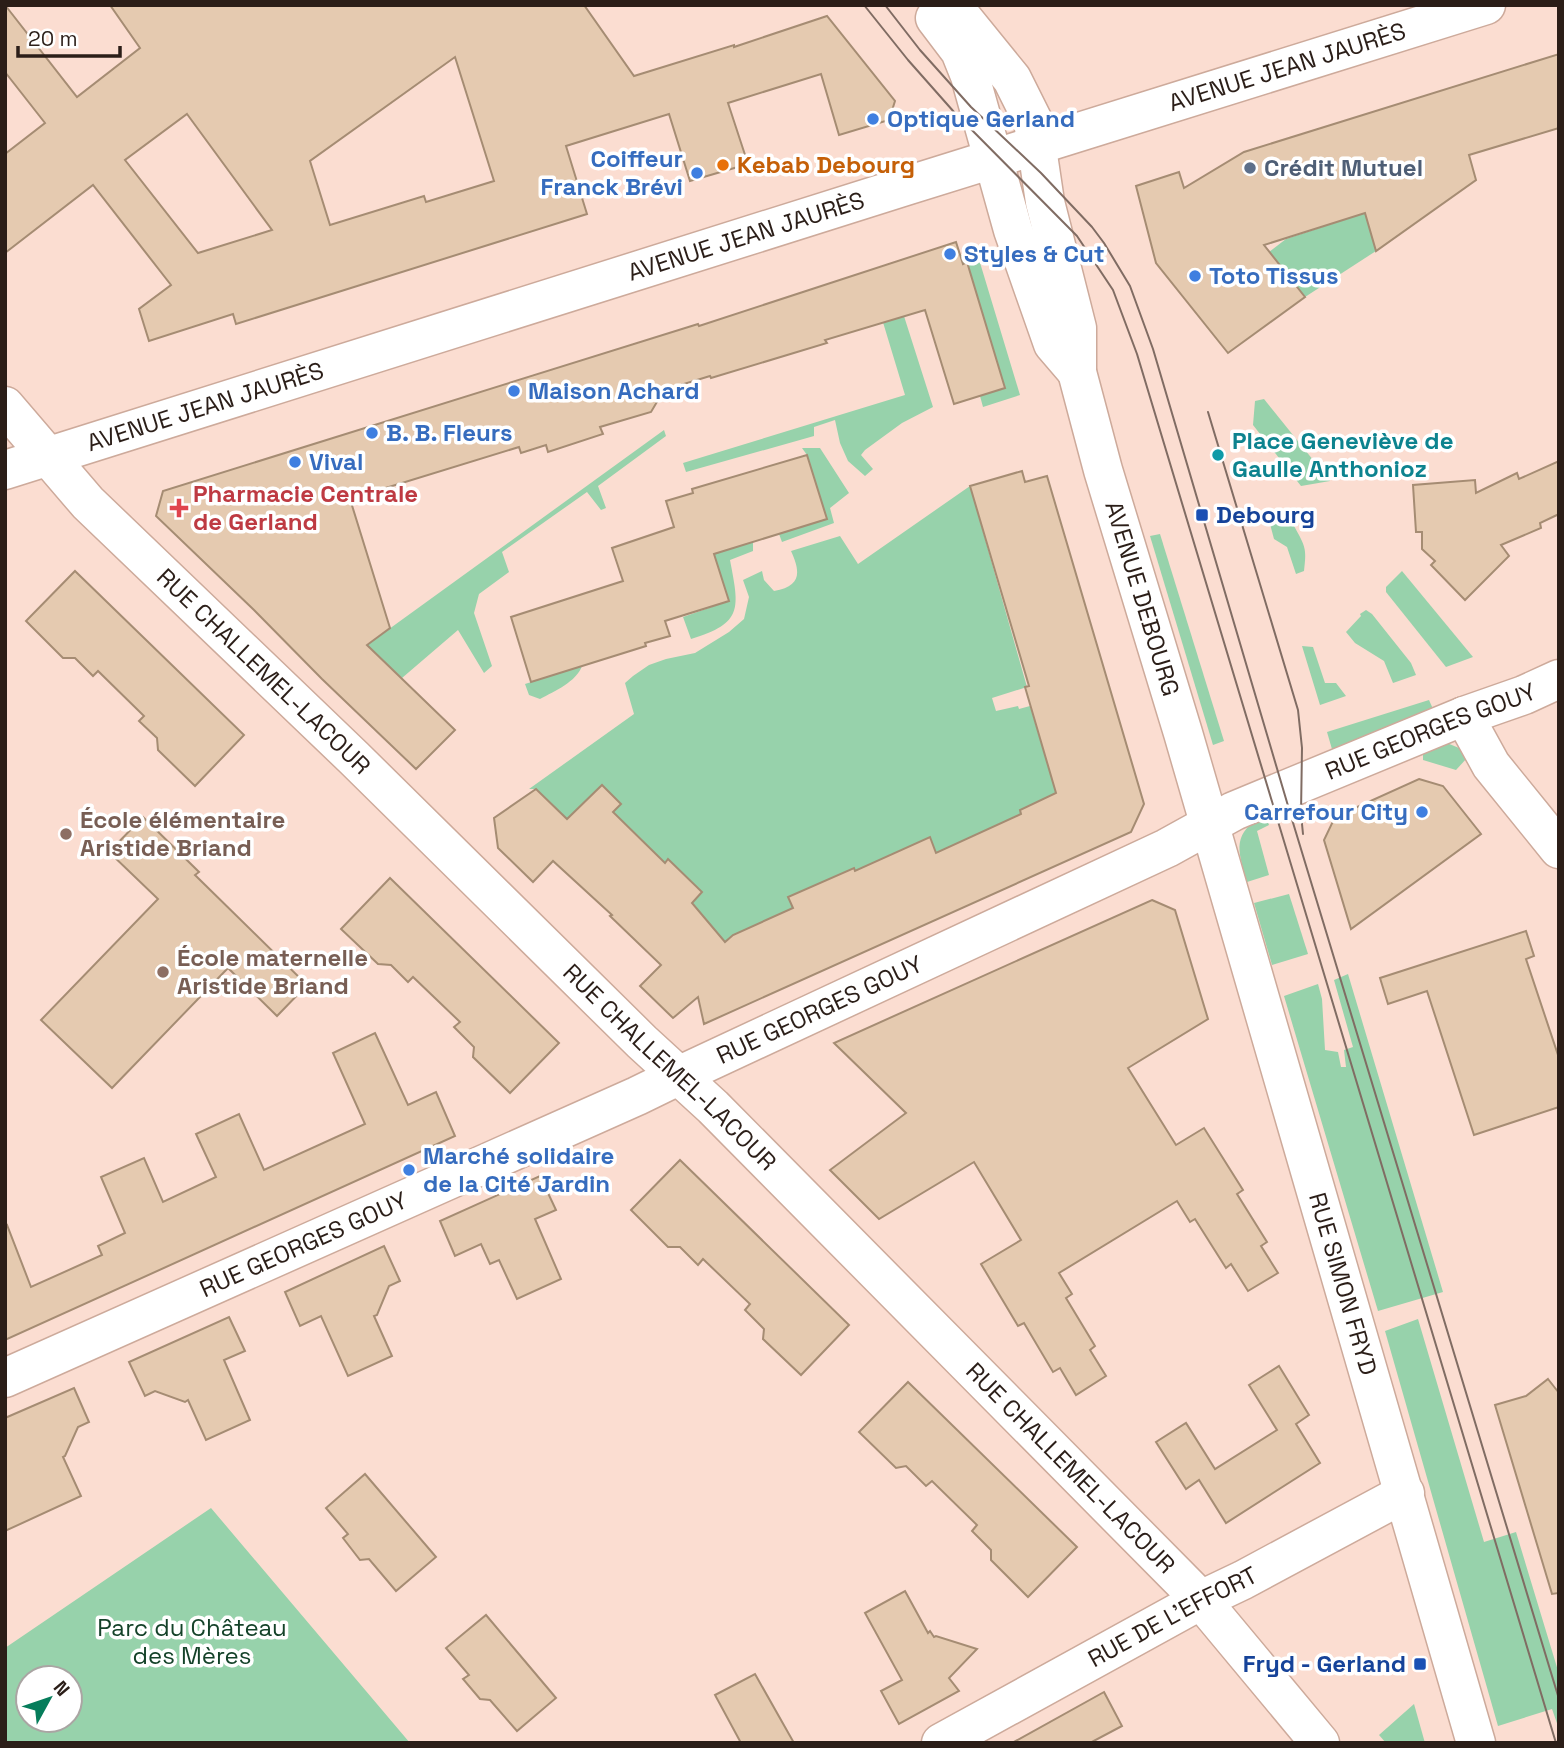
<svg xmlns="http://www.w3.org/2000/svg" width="1564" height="1748" font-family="'Space Grotesk',sans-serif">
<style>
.green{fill:#97d2ab;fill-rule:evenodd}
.building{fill:#e5cab0;stroke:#a58c73;stroke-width:2;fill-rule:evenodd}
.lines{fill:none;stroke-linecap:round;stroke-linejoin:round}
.minor-casing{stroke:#cdaa9b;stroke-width:41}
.major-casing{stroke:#cdaa9b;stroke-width:41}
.minor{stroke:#fff;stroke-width:38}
.major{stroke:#fff;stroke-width:38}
.tram{stroke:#806c63;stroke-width:2}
.shop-dot{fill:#3f7fe0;stroke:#fff;stroke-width:2.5}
.food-dot{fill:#e8710a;stroke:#fff;stroke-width:2.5}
.service-dot{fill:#5c6f8a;stroke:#fff;stroke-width:2.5}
.culture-dot{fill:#0f9aa8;stroke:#fff;stroke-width:2.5}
.health-dot{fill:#e0444e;stroke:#fff;stroke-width:2.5}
.transit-dot{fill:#1a4fb4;stroke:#fff;stroke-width:2.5}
.education-dot{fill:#8d6e63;stroke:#fff;stroke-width:2.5}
.labels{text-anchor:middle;stroke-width:7;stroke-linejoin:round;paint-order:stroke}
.street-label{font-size:24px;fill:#2b1e18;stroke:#fff}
.shop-label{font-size:24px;font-weight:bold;fill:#366cbe;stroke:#fff;text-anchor:start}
.food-label{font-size:24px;font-weight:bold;fill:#c56008;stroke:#fff;text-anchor:start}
.service-label{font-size:24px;font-weight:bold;fill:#4e5e75;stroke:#fff;text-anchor:start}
.culture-label{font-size:24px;font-weight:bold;fill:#0d838f;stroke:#fff;text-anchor:start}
.health-label{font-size:24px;font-weight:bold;fill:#be3a42;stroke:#fff;text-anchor:start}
.transit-label{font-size:24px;font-weight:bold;fill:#164399;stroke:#fff;text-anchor:start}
.education-label{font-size:24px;font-weight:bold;fill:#785e54;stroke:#fff;text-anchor:start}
.park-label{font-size:24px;fill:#144229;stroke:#fff}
</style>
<rect width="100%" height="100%" fill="#fbddd1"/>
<g class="green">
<path d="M1365,213L1376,251L1305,297L1269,252L1286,239Z"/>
<path d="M960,255L978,256L1020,395L983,407L980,396L1005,387L967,263L963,264Z"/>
<path d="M903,313L933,407L902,423L865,450L861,455L873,469L865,476L848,461L840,443L835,420L814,427V436L686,472L683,463L905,395L882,319Z"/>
<path d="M1264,399L1330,481L1301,486L1253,425L1255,401Z"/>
<path d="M664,430L666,436L598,486L606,508L601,510L587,492L502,552L509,572L479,594L474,613L492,666L484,673L458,630L402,678L367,645Z"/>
<path d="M802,448H820L849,493L830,508L834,523L782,542L779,534L827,519L807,455Z"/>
<path d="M970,486L1027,687L992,698L996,711L1018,706L1019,709L1030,706L1056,793L1053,800L1020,810L1021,814L936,853L930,838L858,877L854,868L802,891L793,908L713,954L689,919L698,910L692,903L702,892L669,860L665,863L613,812L621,804L602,785L567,819L536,789H529L634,714L625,683L633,676L649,665L666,659L695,653L729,632L744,619L749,597L743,580L762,571L764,580L774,591C801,586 801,573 791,551L840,536L858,564Z"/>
<path d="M1298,512L1300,515L1294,526C1305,546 1307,548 1304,571L1296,574L1287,547L1274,539L1270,524Z"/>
<path d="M1160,534L1224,741L1213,745L1150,536Z"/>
<path d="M753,542V551L730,560C739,608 744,623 691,639L683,617L729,601L714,554Z"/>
<path d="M1402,571L1473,657L1446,667L1386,592V587Z"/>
<path d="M1366,610L1372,614L1411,663L1416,675L1393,683L1384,661L1355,643L1346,632L1361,616L1360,614Z"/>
<path d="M1302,646L1313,647L1325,683H1336L1346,696L1320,705Z"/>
<path d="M582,666C576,682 555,691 540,699L529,695L525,684Z"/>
<path d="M1429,700L1433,709L1334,756L1327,732Z"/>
<path d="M1447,743L1459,748L1467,758L1456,770L1423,760V747Z"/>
<path d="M1265,813L1269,825L1257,831L1269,875L1247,882C1237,847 1232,835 1265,813Z"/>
<path d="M1289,894L1308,954L1272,965L1254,903Z"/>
<path d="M1348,974L1443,1292L1378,1311L1284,996L1318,984L1322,999L1325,1050L1338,1052L1341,1067H1346L1344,1050L1353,1047L1334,980Z"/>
<path d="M1418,1319L1484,1542L1516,1532L1559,1674V1729L1552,1709L1498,1726L1385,1331Z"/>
<path d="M211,1508L410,1743H5V1648ZM28,1678H70V1720H28Z"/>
<path d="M1414,1704L1425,1743H1386L1379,1735Z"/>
</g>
<g class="building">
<path d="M5,5L77,97L140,48L110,5H584L634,76L734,45V47L827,16L895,101L889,120L839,135L821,74L728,103L748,164L690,181L669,114L566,146L587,214L236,324L233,314L149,341L139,309L171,285L93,185L5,253V154L45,123L5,72ZM455,57L494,181L426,202L424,196L330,225L310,161ZM187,114L272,230L198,253L125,160Z"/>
<path d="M1559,54V128L1469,155L1476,180L1376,251L1365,213L1264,245L1305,297L1228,353L1156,263L1136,186L1179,172L1184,188L1244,152Z"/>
<path d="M956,242L963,264L967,262L1005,388L954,404L925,310L825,340L827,343L711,378L710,376L664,390L651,412L600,427L603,434L548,452L546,445L521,453L519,447L350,499L390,628L367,645L455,730L416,769L322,679L254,610L156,516L163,491L698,324L699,326Z"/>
<path d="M807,455L827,519L714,554L729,601L665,621L670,636L645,643L646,646L531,682L511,617L623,581L612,548L674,527L666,501L693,493L692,489Z"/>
<path d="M1559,461V514L1540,523L1541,528L1501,545L1509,556L1465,600L1431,565L1435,561L1422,549V532H1416L1413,485L1475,480L1476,493L1517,473L1519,479Z"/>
<path d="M1022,471L1025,482L1047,476L1144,804L1131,832L704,1024L698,997L673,1018L640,986L661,965L610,916L612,915L553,861L533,882L498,848L494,818L536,789L567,819L602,785L621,804L613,812L665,863L668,859L702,892L692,903L725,942L733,935L793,908L788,897L854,868L855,871L930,837L936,853L1021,814L1020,810L1056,793L1025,687L1029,686L970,486Z"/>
<path d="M75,571L244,735L195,786L158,750L157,738L139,721L144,716L98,671L93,676L75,658H63L26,621Z"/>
<path d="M1419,779L1443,786L1481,834L1351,929L1324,840L1335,817Z"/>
<path d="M143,817L199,872L195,875L307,985L277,1016L228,968L112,1088L41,1020L158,899L109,852Z"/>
<path d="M390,878L559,1043L510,1093L473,1057L474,1047L454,1027L460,1022L413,977L408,982L391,965L378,964L341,929Z"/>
<path d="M1152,900L1175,910L1208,1019L1128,1068L1176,1145L1204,1128L1243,1190L1237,1194L1267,1242L1261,1246L1278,1273L1248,1291L1231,1264L1226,1268L1195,1219L1190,1222L1177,1201L1059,1273L1072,1294L1066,1298L1095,1346L1090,1350L1106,1376L1076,1395L1060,1368L1053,1372L1024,1323L1018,1326L981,1264L1021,1240L974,1162L879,1219L830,1170L906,1113L834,1043Z"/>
<path d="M1526,931L1534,956L1526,959L1559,1058V1107L1474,1135L1427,991L1388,1004L1380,978Z"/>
<path d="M375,1033L408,1105L436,1092L455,1136L5,1340V1226L7,1225L31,1287L102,1255L98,1246L125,1233L101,1177L144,1158L163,1202L216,1177L196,1134L239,1114L264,1170L365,1124L333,1053Z"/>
<path d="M680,1160L849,1325L801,1375L763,1339L764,1329L745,1310L750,1304L703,1259L698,1265L680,1247H668L631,1210Z"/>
<path d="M540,1176L556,1210L535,1219L561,1279L517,1299L499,1260L490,1264L481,1244L455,1256L440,1221Z"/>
<path d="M384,1246L400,1281L389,1286L377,1315L374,1316L392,1356L348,1376L321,1316L300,1326L285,1292Z"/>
<path d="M229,1317L245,1351L224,1360L250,1420L206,1440L188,1400L185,1402L155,1391L145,1396L129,1362Z"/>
<path d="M1279,1366L1309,1415L1296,1424L1320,1463L1226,1523L1199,1480L1186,1489L1156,1442L1186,1423L1215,1469L1277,1430L1249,1385Z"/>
<path d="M1548,1379L1559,1393V1593L1552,1594L1495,1405L1526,1396Z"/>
<path d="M908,1382L1077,1547L1028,1597L991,1560V1550L972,1531L977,1525L932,1481L926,1486L906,1466L896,1468L859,1432Z"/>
<path d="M74,1388L89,1422L78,1427L65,1456L63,1457L81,1496L5,1531V1418Z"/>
<path d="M365,1474L436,1557L396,1591L369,1559L360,1560L343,1538L348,1534L326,1508Z"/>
<path d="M905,1591L928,1633L930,1631L934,1637L936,1636L977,1649L949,1678L959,1691L899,1724L881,1691L902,1680L865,1613Z"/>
<path d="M486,1615L556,1698L517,1731L490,1700L480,1699L463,1679L469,1675L446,1648Z"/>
<path d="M755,1674L794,1743H741L715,1695Z"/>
<path d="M1104,1692L1122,1726L1090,1743H1012Z"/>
</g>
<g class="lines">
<defs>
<g id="minor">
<path id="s1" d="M952,5L1012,79L1033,121L1045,202L1077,328V372L1103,470L1183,733L1476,1743"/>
<path d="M935,18L960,51L970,76L1013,230L1053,344L1077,372"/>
<path id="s2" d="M5,406L88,503L354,758L642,1042L713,1107L1201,1600L1320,1743"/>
<path d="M1464,716L1491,765L1559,849"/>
<path id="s3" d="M5,1378L637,1096L678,1076L1167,848L1234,811L1464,716L1524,695L1559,679"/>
<path id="s4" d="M941,1743L1201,1600L1243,1580L1405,1493"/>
</g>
<g id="major">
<path id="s5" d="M5,470L906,186L1486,5"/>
</g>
</defs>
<use href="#minor" class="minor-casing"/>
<use href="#major" class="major-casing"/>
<use href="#minor" class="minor"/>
<use href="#major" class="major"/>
<g class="tram">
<path d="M864,5L908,60L954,112L1077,236L1113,290L1137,354L1556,1743"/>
<path d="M885,5L920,50L971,107L1041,173L1092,227L1104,243L1130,286L1153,349L1294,826L1559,1699"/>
<path d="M1208,412L1298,710L1302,748L1301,814L1303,834"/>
</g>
</g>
<g class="shop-dot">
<circle cx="873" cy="119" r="7"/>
<circle cx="697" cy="173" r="7"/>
<circle cx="950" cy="254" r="7"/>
<circle cx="1195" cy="276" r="7"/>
<circle cx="514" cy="391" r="7"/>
<circle cx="372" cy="433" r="7"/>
<circle cx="295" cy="462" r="7"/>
<circle cx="1422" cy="812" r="7"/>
<circle cx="409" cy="1170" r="7"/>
</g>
<circle class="food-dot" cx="723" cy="165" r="7"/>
<circle class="service-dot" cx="1250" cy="168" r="7"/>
<circle class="culture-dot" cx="1218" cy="455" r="7"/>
<path class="health-dot" d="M175.5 497.5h7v7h7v7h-7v7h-7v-7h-7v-7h7z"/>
<g class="transit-dot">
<rect x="1195" y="508" width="14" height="14" rx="3.5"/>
<rect x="1413" y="1657" width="14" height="14" rx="3.5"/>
</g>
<g class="education-dot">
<circle cx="66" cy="834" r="7"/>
<circle cx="163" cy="972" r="7"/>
</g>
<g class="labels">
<g class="street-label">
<text dy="8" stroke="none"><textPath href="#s5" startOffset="1344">AVENUE JEAN JAURÈS</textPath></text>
<text dy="8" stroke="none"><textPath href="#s5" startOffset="777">AVENUE JEAN JAURÈS</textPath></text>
<text dy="8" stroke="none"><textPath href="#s5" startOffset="210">AVENUE JEAN JAURÈS</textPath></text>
<text dy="8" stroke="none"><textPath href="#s1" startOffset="634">AVENUE DEBOURG</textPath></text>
<text dy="8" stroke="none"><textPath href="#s2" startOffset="371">RUE CHALLEMEL-LACOUR</textPath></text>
<text dy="8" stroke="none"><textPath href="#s3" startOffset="1566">RUE GEORGES GOUY</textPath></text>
<text dy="8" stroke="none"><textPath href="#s3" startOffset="894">RUE GEORGES GOUY</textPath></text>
<text dy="8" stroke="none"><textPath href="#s2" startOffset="938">RUE CHALLEMEL-LACOUR</textPath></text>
<text dy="8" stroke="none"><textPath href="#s3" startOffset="327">RUE GEORGES GOUY</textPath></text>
<text dy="8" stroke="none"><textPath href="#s1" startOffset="1348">RUE SIMON FRYD</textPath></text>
<text dy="8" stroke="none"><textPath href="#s2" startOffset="1505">RUE CHALLEMEL-LACOUR</textPath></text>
<text dy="8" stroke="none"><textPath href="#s4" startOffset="264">RUE DE L'EFFORT</textPath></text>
</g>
<g class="shop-label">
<text x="887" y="127">Optique Gerland</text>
<text x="683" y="167" text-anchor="end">Coiffeur<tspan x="683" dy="28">Franck Brévi</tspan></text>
<text x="964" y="262">Styles &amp; Cut</text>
<text x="1209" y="284">Toto Tissus</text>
<text x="528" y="399">Maison Achard</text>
<text x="386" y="441">B. B. Fleurs</text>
<text x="309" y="470">Vival</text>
<text x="1408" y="820" text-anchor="end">Carrefour City</text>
<text x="423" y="1164">Marché solidaire<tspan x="423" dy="28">de la Cité Jardin</tspan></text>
</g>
<g class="food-label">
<text x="737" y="173">Kebab Debourg</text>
</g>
<g class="service-label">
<text x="1264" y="176">Crédit Mutuel</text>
</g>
<g class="culture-label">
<text x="1232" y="449">Place Geneviève de<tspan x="1232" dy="28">Gaulle Anthonioz</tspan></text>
</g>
<g class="health-label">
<text x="193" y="502">Pharmacie Centrale<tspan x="193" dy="28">de Gerland</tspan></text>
</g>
<g class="transit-label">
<text x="1216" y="523">Debourg</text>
<text x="1406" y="1672" text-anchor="end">Fryd - Gerland</text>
</g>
<g class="education-label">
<text x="80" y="828">École élémentaire<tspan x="80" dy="28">Aristide Briand</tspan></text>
<text x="177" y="966">École maternelle<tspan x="177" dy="28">Aristide Briand</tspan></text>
</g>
<g class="park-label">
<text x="192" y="1636">Parc du Château<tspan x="192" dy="28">des Mères</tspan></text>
</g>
</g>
<rect width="1564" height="1748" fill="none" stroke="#2b1e18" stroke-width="14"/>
<g transform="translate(49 1699) rotate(50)"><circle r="33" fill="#ffffff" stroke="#aaa5a3" stroke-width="2"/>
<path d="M0-5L12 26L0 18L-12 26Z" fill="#067d5b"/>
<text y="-10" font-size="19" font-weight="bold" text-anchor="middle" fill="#2b1e18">N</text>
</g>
<path d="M18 46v10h102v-10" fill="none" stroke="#2b1e18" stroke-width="3.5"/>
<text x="28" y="46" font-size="21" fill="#2b1e18" stroke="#ffffff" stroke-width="5" paint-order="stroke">20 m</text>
</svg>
